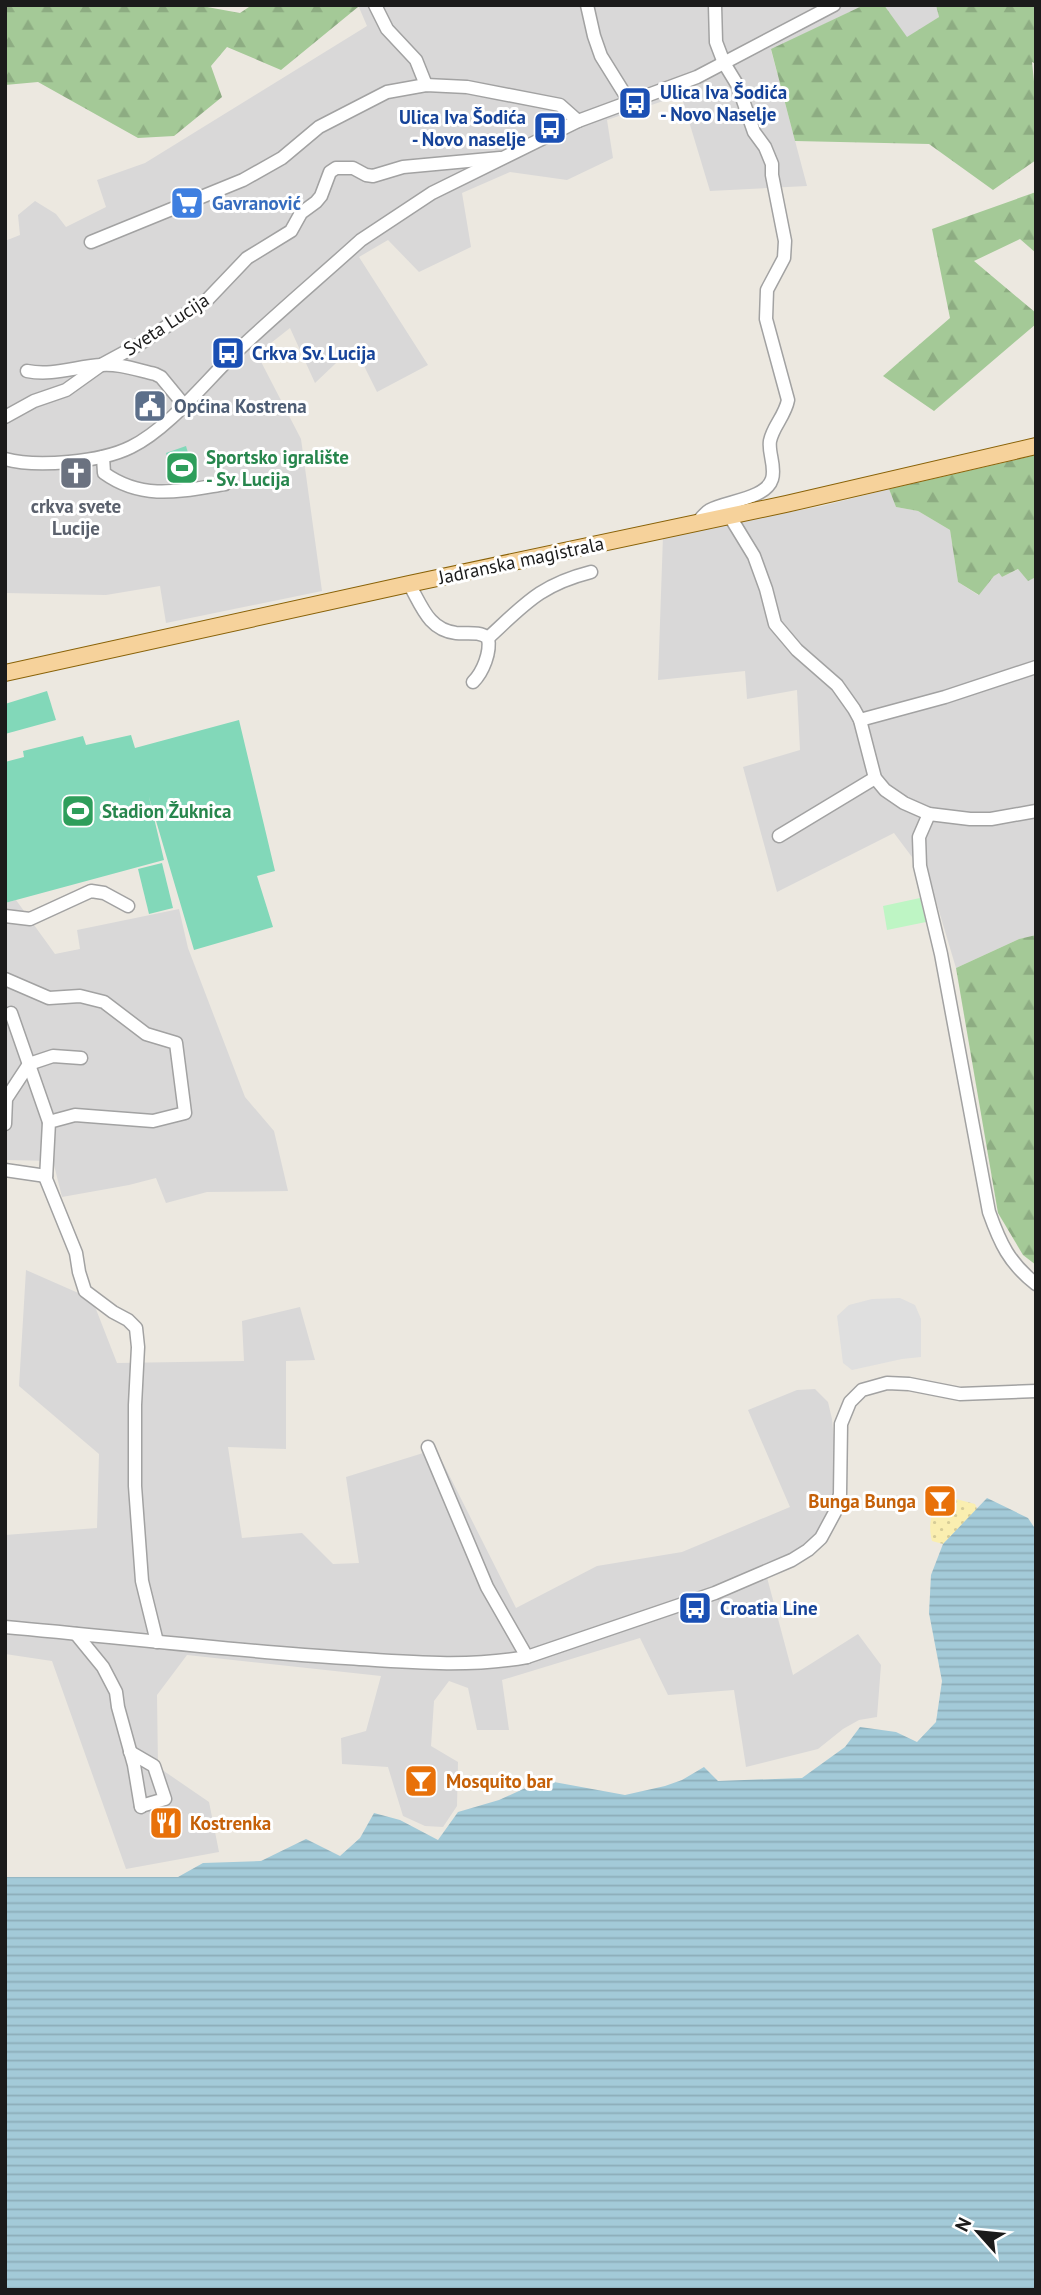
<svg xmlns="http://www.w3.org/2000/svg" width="1041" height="2295" font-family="'PT Sans',sans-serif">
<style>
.residential{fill:#d9d8d8}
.forest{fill:url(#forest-firs)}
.sand{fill:url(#sand-dots)}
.park{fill:#bef5c4}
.pitch{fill:#82d8b9}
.parking{fill:#dfdfdf}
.water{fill:url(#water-rules)}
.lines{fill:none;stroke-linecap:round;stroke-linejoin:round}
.minor-casing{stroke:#a2a2a2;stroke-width:15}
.major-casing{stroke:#896208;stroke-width:18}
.minor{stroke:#fff;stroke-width:12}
.major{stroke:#f6d29b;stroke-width:16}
.labels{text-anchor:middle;stroke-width:6;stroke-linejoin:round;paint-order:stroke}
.transit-label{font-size:19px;font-weight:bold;fill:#164399;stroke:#fff;text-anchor:start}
.shop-label{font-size:19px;font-weight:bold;fill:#366cbe;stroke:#fff;text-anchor:start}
.street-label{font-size:19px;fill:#1b1b1b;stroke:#fff}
.service-label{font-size:19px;font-weight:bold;fill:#4e5e75;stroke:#fff;text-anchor:start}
.leisure-label{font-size:19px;font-weight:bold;fill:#27864d;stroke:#fff;text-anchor:start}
.worship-label{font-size:19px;font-weight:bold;fill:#5b616d;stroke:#fff}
.food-label{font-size:19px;font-weight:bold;fill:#c56008;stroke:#fff;text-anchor:start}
</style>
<defs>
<pattern id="forest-firs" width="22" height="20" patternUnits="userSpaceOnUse" patternTransform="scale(1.75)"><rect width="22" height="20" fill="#a4c997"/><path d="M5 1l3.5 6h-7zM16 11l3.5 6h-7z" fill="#8dac82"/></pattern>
<pattern id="sand-dots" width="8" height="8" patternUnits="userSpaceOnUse" patternTransform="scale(1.75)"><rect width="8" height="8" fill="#faeeb0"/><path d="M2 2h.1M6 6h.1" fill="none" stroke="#d6cc97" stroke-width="1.8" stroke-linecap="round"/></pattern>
<pattern id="water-rules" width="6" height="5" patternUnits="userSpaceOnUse" patternTransform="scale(1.75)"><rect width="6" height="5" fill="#a3cad8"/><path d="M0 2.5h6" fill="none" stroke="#8cadb9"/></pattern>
</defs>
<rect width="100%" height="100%" fill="#ece8e0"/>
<g class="residential">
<path d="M358,5H864L771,50L807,186L710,191L681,95L607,120L613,158L567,180L510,172L462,193L471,247L419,272L388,240L359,257L428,365L377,392L354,346L315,383L290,328L257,354L301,439L322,591L166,623L160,586L106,595L5,593V241L20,235L18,215L35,201L56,214L66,227L106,207L97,180L145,163L367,26Z"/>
<path d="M884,5H936L939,17L907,38Z"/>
<path d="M889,489L896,507L918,511L950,530L958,582L978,595L994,576L999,572L1002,577L1019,569L1028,580L1036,577V935L1019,939L956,968L930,881L894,833L777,892L743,767L800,750L797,690L747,699L745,671L658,680L663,536L822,506Z"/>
<path d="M16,900L55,954L80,949L77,930L179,909L188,948L245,1097L274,1131L288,1191L207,1192L166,1203L156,1178L129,1185L62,1197L53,1161L5,1160V903Z"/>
<path d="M26,1270L92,1299L117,1363L244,1361L242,1321L300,1307L315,1360L286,1361V1449L228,1447L242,1538L302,1533L333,1564L359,1563L346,1477L436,1449L516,1608L597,1566L682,1552L790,1507L748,1410L797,1390L815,1389L828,1402L832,1419L838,1482L832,1507L815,1539L765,1570L793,1675L858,1634L881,1665L877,1717L859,1720L843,1729L818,1749L746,1767L734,1690L668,1695L640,1638L502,1680L509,1730H477L468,1688L449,1681L434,1701L431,1746L458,1762L457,1806L443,1827L425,1826L403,1816L388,1767L342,1764L341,1738L366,1731L381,1676L187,1655L157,1695L158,1767L209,1802L219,1852L126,1869L52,1661L5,1654V1535L97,1528L99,1454L19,1386Z"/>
</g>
<g class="forest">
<path d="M5,5H196L240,13L252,5H353L358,7L281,70L227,47L211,66L222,97L174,136L138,138L38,82L5,85Z"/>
<path d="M864,5H884L907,37L939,17L936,5H1036V64L1032,62L1036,101V160L993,190L929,144L795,141L771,49Z"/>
<path d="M1036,192V253L1020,239L974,261L1036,313V324L934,411L883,376L950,318L932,229Z"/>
<path d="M1036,455V577L1028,581L1018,569L1002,577L999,573L994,576L979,595L958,582L950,530L918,511L896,507L889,489Z"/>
<path d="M1036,935V1265L1023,1255L998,1213L956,968L1019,939Z"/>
</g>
<path class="sand" d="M944,1499H956L975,1504L977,1509L943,1544L932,1541C928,1524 930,1510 944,1499Z"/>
<path class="park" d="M920,898L926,922L887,930L883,906Z"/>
<g class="pitch">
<path d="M186,446L197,484L177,486L166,453Z"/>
<path d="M47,691L56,720L5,734V704Z"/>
<path d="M239,720L275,871L257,876L273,927L194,950L149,797L164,860L5,903V762L24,757L23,751L83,736L86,745L131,735L135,748Z"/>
<path d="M162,863L173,908L149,914L138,869Z"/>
</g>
<path class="parking" d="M900,1298L915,1305L921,1319V1357L902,1359L852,1370L843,1363L837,1316L849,1305L872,1299Z"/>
<path class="water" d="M987,1498L1028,1518L1036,1530V2290H5V1877H178L203,1863L261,1861L306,1839L340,1856L360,1838L374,1813L400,1820L438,1840L458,1812L499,1800L543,1780L625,1795L665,1786L682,1780L704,1767L718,1781L802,1778L845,1747L860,1727L896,1732L917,1742L936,1722L942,1681L929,1613L931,1575L943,1544Z"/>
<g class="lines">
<defs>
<g id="minor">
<path d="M375,5L387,29L416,60L426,85"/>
<path d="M587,5L594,36L601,56L629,101"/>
<path d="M91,242L243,180L282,158L319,127L387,92L426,85L467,87L560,105L578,121"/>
<path d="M27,371C52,376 75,367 100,365C118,363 137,370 155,374L161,377L184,405"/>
<path d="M5,417L34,401L66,390L101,365L138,345L207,300L247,258L291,231L301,213L316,202L321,196L330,172L336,168H353L366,175L373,176L403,167L500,158"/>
<path d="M103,457L104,473C143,501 181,491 225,484"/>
<path d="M5,459C37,468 101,462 131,447C168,429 204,383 234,354C275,315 319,278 361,240L432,193L578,121L697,77L834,5"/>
<path d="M729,515L754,556L766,589L775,624L797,650L837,685L854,709L860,720L875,778L885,790L904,803L929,814L970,819H991L1036,811"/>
<path d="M698,522C701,518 705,513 710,510C726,501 766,499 772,479C776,466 768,453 770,441C773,426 785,416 788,400L766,319L767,290L784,258L785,241L772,175V164L765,147L754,132L738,86L724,63L716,42L715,5"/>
<path d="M409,584C421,604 428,630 456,633C468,634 479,631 488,638C491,652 483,672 473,682"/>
<path d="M488,638C525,604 540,585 591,572"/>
<path d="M860,720L945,697L1036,667"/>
<path d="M929,814L919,837L920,866L941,954L989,1212C1000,1243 1009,1263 1036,1284"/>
<path d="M779,836L875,778"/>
<path d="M5,916L30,919L91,891L104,893L128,906"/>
<path d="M5,979L49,998L80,996L104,1002L146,1034L176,1043L185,1113L153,1121L75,1115L49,1122L46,1179L76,1253L79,1272L85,1291L113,1312L128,1320L136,1328L138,1347L135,1405V1486L142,1581L157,1642"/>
<path d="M11,1013L49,1122"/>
<path d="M5,1124L6,1099L29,1064L53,1056L81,1058"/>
<path d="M5,1170L46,1176"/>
<path d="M428,1447L487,1587L527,1657"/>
<path d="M5,1627C119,1637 232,1651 346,1658C407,1662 467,1668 527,1657L715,1593L792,1560L808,1550L821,1538L835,1512L840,1494L841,1424L850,1402L862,1390L887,1383L909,1384L960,1394L1036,1391"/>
<path d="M76,1634L103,1667L116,1692L118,1707L134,1765L141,1807"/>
<path d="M130,1752L154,1766L165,1799L141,1806"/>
</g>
<path id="major" d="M5,673L409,584L786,504L1036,446"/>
</defs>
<use href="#minor" class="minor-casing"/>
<use href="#major" class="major-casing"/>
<use href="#minor" class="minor"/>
<use href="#major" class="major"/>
</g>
<defs>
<symbol id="bus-square" viewBox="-11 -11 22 22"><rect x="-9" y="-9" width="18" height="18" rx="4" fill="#1a4fb4" stroke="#fff"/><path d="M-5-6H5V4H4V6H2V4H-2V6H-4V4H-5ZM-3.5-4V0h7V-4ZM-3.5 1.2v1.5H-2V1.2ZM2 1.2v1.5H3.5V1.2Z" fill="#fff"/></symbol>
<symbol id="supermarket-square" viewBox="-11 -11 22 22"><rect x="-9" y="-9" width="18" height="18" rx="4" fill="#3f7fe0" stroke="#fff"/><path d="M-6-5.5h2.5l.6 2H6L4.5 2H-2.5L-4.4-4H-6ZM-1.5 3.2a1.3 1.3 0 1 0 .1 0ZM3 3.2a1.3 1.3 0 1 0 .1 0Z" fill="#fff"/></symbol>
<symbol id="civic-square" viewBox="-11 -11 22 22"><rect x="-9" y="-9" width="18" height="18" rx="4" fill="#5c6f8a" stroke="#fff"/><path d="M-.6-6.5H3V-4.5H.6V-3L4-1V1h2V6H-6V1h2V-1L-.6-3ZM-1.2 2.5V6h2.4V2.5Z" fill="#fff"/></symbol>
<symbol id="stadium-square" viewBox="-11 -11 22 22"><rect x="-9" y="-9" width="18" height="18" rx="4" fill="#2e9e5b" stroke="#fff"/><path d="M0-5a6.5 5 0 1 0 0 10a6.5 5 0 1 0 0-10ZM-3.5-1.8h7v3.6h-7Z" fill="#fff"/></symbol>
<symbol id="church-square" viewBox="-11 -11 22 22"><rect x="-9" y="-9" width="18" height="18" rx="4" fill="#6b7280" stroke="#fff"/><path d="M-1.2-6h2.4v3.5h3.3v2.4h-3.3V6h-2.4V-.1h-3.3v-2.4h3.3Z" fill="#fff"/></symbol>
<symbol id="bar-square" viewBox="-11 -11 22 22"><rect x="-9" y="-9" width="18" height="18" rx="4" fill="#e8710a" stroke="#fff"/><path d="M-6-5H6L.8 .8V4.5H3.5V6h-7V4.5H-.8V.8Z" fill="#fff"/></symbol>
<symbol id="restaurant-square" viewBox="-11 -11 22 22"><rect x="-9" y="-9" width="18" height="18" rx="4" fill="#e8710a" stroke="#fff"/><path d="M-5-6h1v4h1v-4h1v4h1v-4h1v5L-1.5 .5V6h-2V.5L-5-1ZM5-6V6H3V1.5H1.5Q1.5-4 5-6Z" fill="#fff"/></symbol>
</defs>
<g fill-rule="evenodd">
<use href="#bus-square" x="616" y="84" width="38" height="38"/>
<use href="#bus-square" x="531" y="109" width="38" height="38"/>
<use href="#supermarket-square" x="168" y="184" width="38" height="38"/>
<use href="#bus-square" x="209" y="334" width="38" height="38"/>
<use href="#civic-square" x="131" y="387" width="38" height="38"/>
<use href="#stadium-square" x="163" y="449" width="38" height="38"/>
<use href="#church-square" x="57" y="454" width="38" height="38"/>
<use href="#stadium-square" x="59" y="792" width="38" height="38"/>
<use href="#bar-square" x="921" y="1482" width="38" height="38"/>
<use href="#bus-square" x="676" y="1589" width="38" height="38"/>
<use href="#bar-square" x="402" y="1762" width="38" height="38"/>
<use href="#restaurant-square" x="147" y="1804" width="38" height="38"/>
</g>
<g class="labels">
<g class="transit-label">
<text x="660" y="99">Ulica Iva Šodića<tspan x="660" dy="22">- Novo Naselje</tspan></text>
<text x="526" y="124" text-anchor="end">Ulica Iva Šodića<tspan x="526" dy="22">- Novo naselje</tspan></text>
<text x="252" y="360">Crkva Sv. Lucija</text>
<text x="720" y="1615">Croatia Line</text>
</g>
<g class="shop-label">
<text x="212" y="210">Gavranović</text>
</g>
<g class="street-label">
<text transform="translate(166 324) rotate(-33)" y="7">Sveta Lucija</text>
<text transform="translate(521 560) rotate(-12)" y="7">Jadranska magistrala</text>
</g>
<g class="service-label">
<text x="174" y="413">Općina Kostrena</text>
</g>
<g class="leisure-label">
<text x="206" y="464">Sportsko igralište<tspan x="206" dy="22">- Sv. Lucija</tspan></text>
<text x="102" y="818">Stadion Žuknica</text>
</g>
<g class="worship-label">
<text x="76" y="513">crkva svete<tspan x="76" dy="22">Lucije</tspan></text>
</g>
<g class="food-label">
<text x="916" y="1508" text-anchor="end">Bunga Bunga</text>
<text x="446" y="1788">Mosquito bar</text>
<text x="190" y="1830">Kostrenka</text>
</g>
</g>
<rect width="1041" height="2295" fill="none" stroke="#1b1b1b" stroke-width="14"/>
<g transform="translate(978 2232) rotate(297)" stroke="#ffffff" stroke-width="5" paint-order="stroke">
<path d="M0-5L12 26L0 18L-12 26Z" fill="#1b1b1b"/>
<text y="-10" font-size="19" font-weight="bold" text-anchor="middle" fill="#1b1b1b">N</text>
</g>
</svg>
